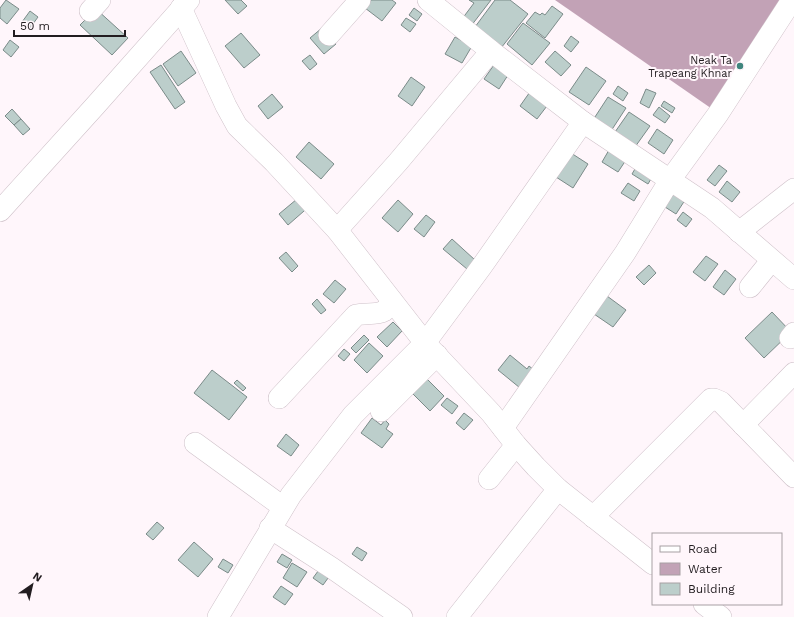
<svg xmlns="http://www.w3.org/2000/svg" width="794" height="617" font-family="'Work Sans',sans-serif">
<style>
.water{fill:#c2a2b6}
.building{fill:#bccecb;stroke:#7b8b89}
.lines{fill:none;stroke-linecap:round;stroke-linejoin:round}
.minor-casing{stroke:#cfc1c9;stroke-width:22}
.minor{stroke:#fff;stroke-width:21}
.poi-dot{fill:#40867e;stroke:#fff6fb;stroke-width:1.5}
.labels{text-anchor:middle;stroke-width:4;stroke-linejoin:round;paint-order:stroke}
.poi-label{font-size:11px;fill:#221d20;stroke:#fff6fb;text-anchor:end}
</style>
<rect width="100%" height="100%" fill="#fff6fb"/>
<path class="water" d="M555,0H788L715,111Z"/>
<g class="building">
<path d="M6,0L19,9L7,24L0,18V8Z"/>
<path d="M225,0H241L247,6L238,14Z"/>
<path d="M371,0H392L396,3L382,21L365,8Z"/>
<path d="M469,0H491L471,26L462,19L474,3Z"/>
<path d="M495,0H510L528,14L501,48L475,27Z"/>
<path d="M552,6L563,14L545,38L526,23L535,12L540,15L542,13L545,15Z"/>
<path d="M414,8L422,14L417,21L409,15Z"/>
<path d="M96,9L128,38L112,55L80,25Z"/>
<path d="M30,11L38,17L30,28L22,22Z"/>
<path d="M406,18L416,24L410,32L401,25Z"/>
<path d="M523,23L550,43L532,65L507,44Z"/>
<path d="M322,28L336,44L324,54L310,38Z"/>
<path d="M241,33L260,55L244,68L225,46Z"/>
<path d="M571,36L579,42L571,52L564,46Z"/>
<path d="M455,37L472,46L462,63L445,54Z"/>
<path d="M10,40L19,47L11,57L3,50Z"/>
<path d="M181,51L196,73L178,86L163,64Z"/>
<path d="M555,51L571,65L561,76L545,62Z"/>
<path d="M310,55L317,64L310,70L302,61Z"/>
<path d="M496,62L510,72L499,89L484,79Z"/>
<path d="M161,65L185,102L175,109L150,72Z"/>
<path d="M586,67L606,81L589,105L569,92Z"/>
<path d="M411,77L425,87L412,106L398,96Z"/>
<path d="M618,86L628,93L623,101L613,94Z"/>
<path d="M532,89L550,102L537,119L520,106Z"/>
<path d="M646,89L656,93L649,108L640,103Z"/>
<path d="M272,94L283,107L268,119L258,106Z"/>
<path d="M608,97L626,108L611,131L593,120Z"/>
<path d="M664,101L675,108L672,113L661,106Z"/>
<path d="M659,107L670,116L665,123L653,115Z"/>
<path d="M12,109L21,119L14,125L5,116Z"/>
<path d="M629,112L650,126L635,147L615,132Z"/>
<path d="M21,119L30,129L23,135L14,125Z"/>
<path d="M657,129L673,140L664,154L648,143Z"/>
<path d="M309,142L334,164L321,179L296,157Z"/>
<path d="M609,150L626,160L618,172L602,162Z"/>
<path d="M571,153L588,164L573,188L556,177Z"/>
<path d="M639,162L655,172L648,184L632,174Z"/>
<path d="M719,165L727,171L715,186L707,180Z"/>
<path d="M727,181L740,192L732,202L719,192Z"/>
<path d="M628,183L640,191L634,201L621,193Z"/>
<path d="M676,190L687,197L676,214L665,207Z"/>
<path d="M303,194L312,204L288,225L279,214Z"/>
<path d="M398,200L413,214L398,232L382,218Z"/>
<path d="M683,212L692,219L686,227L677,220Z"/>
<path d="M426,215L435,222L424,237L414,229Z"/>
<path d="M452,239L475,260L467,269L443,249Z"/>
<path d="M286,252L298,266L292,272L279,258Z"/>
<path d="M706,256L718,264L705,281L693,272Z"/>
<path d="M649,265L656,273L644,285L636,277Z"/>
<path d="M725,270L736,279L724,295L713,287Z"/>
<path d="M335,280L346,289L334,303L323,294Z"/>
<path d="M607,296L626,310L613,327L594,314Z"/>
<path d="M317,299L326,310L321,314L312,304Z"/>
<path d="M772,312L791,332L764,358L745,338Z"/>
<path d="M393,322L402,331L387,347L377,337Z"/>
<path d="M364,335L369,340L356,353L351,348Z"/>
<path d="M369,343L383,356L367,373L354,360Z"/>
<path d="M344,349L350,354L344,361L338,356Z"/>
<path d="M510,355L527,369L529,366L539,374L525,392L498,370Z"/>
<path d="M212,370L247,397L229,420L194,393Z"/>
<path d="M427,379L444,396L430,411L413,394Z"/>
<path d="M237,380L246,388L243,391L234,383Z"/>
<path d="M447,398L458,406L452,414L441,405Z"/>
<path d="M464,413L473,420L464,430L456,423Z"/>
<path d="M372,418L381,425L385,420L389,424L386,429L393,434L382,448L361,433Z"/>
<path d="M286,434L299,445L291,456L277,446Z"/>
<path d="M157,522L164,528L153,540L146,534Z"/>
<path d="M194,542L213,559L198,577L178,560Z"/>
<path d="M357,547L367,553L362,561L352,554Z"/>
<path d="M282,554L292,560L287,568L277,562Z"/>
<path d="M223,559L233,565L228,573L218,567Z"/>
<path d="M292,563L307,572L297,587L283,578Z"/>
<path d="M321,567L331,574L323,585L313,578Z"/>
<path d="M281,586L293,594L285,605L273,597Z"/>
</g>
<g class="lines">
<defs>
<g id="minor">
<path d="M428,0L491,51L583,122L712,208L794,279"/>
<path d="M181,8L226,106L237,126L274,162L337,230L425,343L491,413L516,445L536,467L558,489L653,564"/>
<path d="M90,11L100,0"/>
<path d="M329,35L360,0"/>
<path d="M0,211L95,106L189,0"/>
<path d="M337,230L398,162L491,51"/>
<path d="M739,232L794,189"/>
<path d="M750,287L771,261"/>
<path d="M790,338L794,333"/>
<path d="M279,398L356,315C364,313 377,315 384,311C387,309 390,304 392,301"/>
<path d="M381,411L437,355"/>
<path d="M743,425L794,373"/>
<path d="M503,428L625,253L670,180L718,114L792,0"/>
<path d="M195,443L283,507"/>
<path d="M489,479L516,445"/>
<path d="M593,517L711,399H714L721,402L794,477"/>
<path d="M270,528L332,568L402,617"/>
<path d="M704,604L721,617"/>
<path d="M218,617L291,495L353,415L425,343L482,266L583,122"/>
<path d="M457,617L558,489"/>
</g>
</defs>
<use href="#minor" class="minor-casing"/>
<use href="#minor" class="minor"/>
</g>
<circle class="poi-dot" cx="740" cy="66" r="4"/>
<g class="labels">
<g class="poi-label">
<text x="732" y="64">Neak Ta<tspan x="732" dy="13">Trapeang Khnar</tspan></text>
</g>
</g>
<rect x="652" y="533" width="130" height="72" fill="#fff6fb" stroke="#a79fa3"/>
<rect x="660" y="546" width="20" height="6" fill="#ffffff" stroke="#a79fa3"/>
<text x="688" y="553" font-size="12" fill="#221d20">Road</text>
<rect x="660" y="563" width="20" height="12" fill="#c2a2b6" stroke="#a79fa3"/>
<text x="688" y="573" font-size="12" fill="#221d20">Water</text>
<rect x="660" y="583" width="20" height="12" fill="#bccecb" stroke="#a79fa3"/>
<text x="688" y="593" font-size="12" fill="#221d20">Building</text>
<g transform="translate(32 585) rotate(34)" stroke="#fff6fb" stroke-width="3" paint-order="stroke">
<path d="M0-3L7 15L0 10L-7 15Z" fill="#221d20"/>
<text y="-6" font-size="11" font-weight="bold" text-anchor="middle" fill="#221d20">N</text>
</g>
<path d="M14 30v6h111v-6" fill="none" stroke="#221d20" stroke-width="2"/>
<text x="20" y="30" font-size="12" fill="#221d20" stroke="#fff6fb" stroke-width="3" paint-order="stroke">50 m</text>
</svg>
